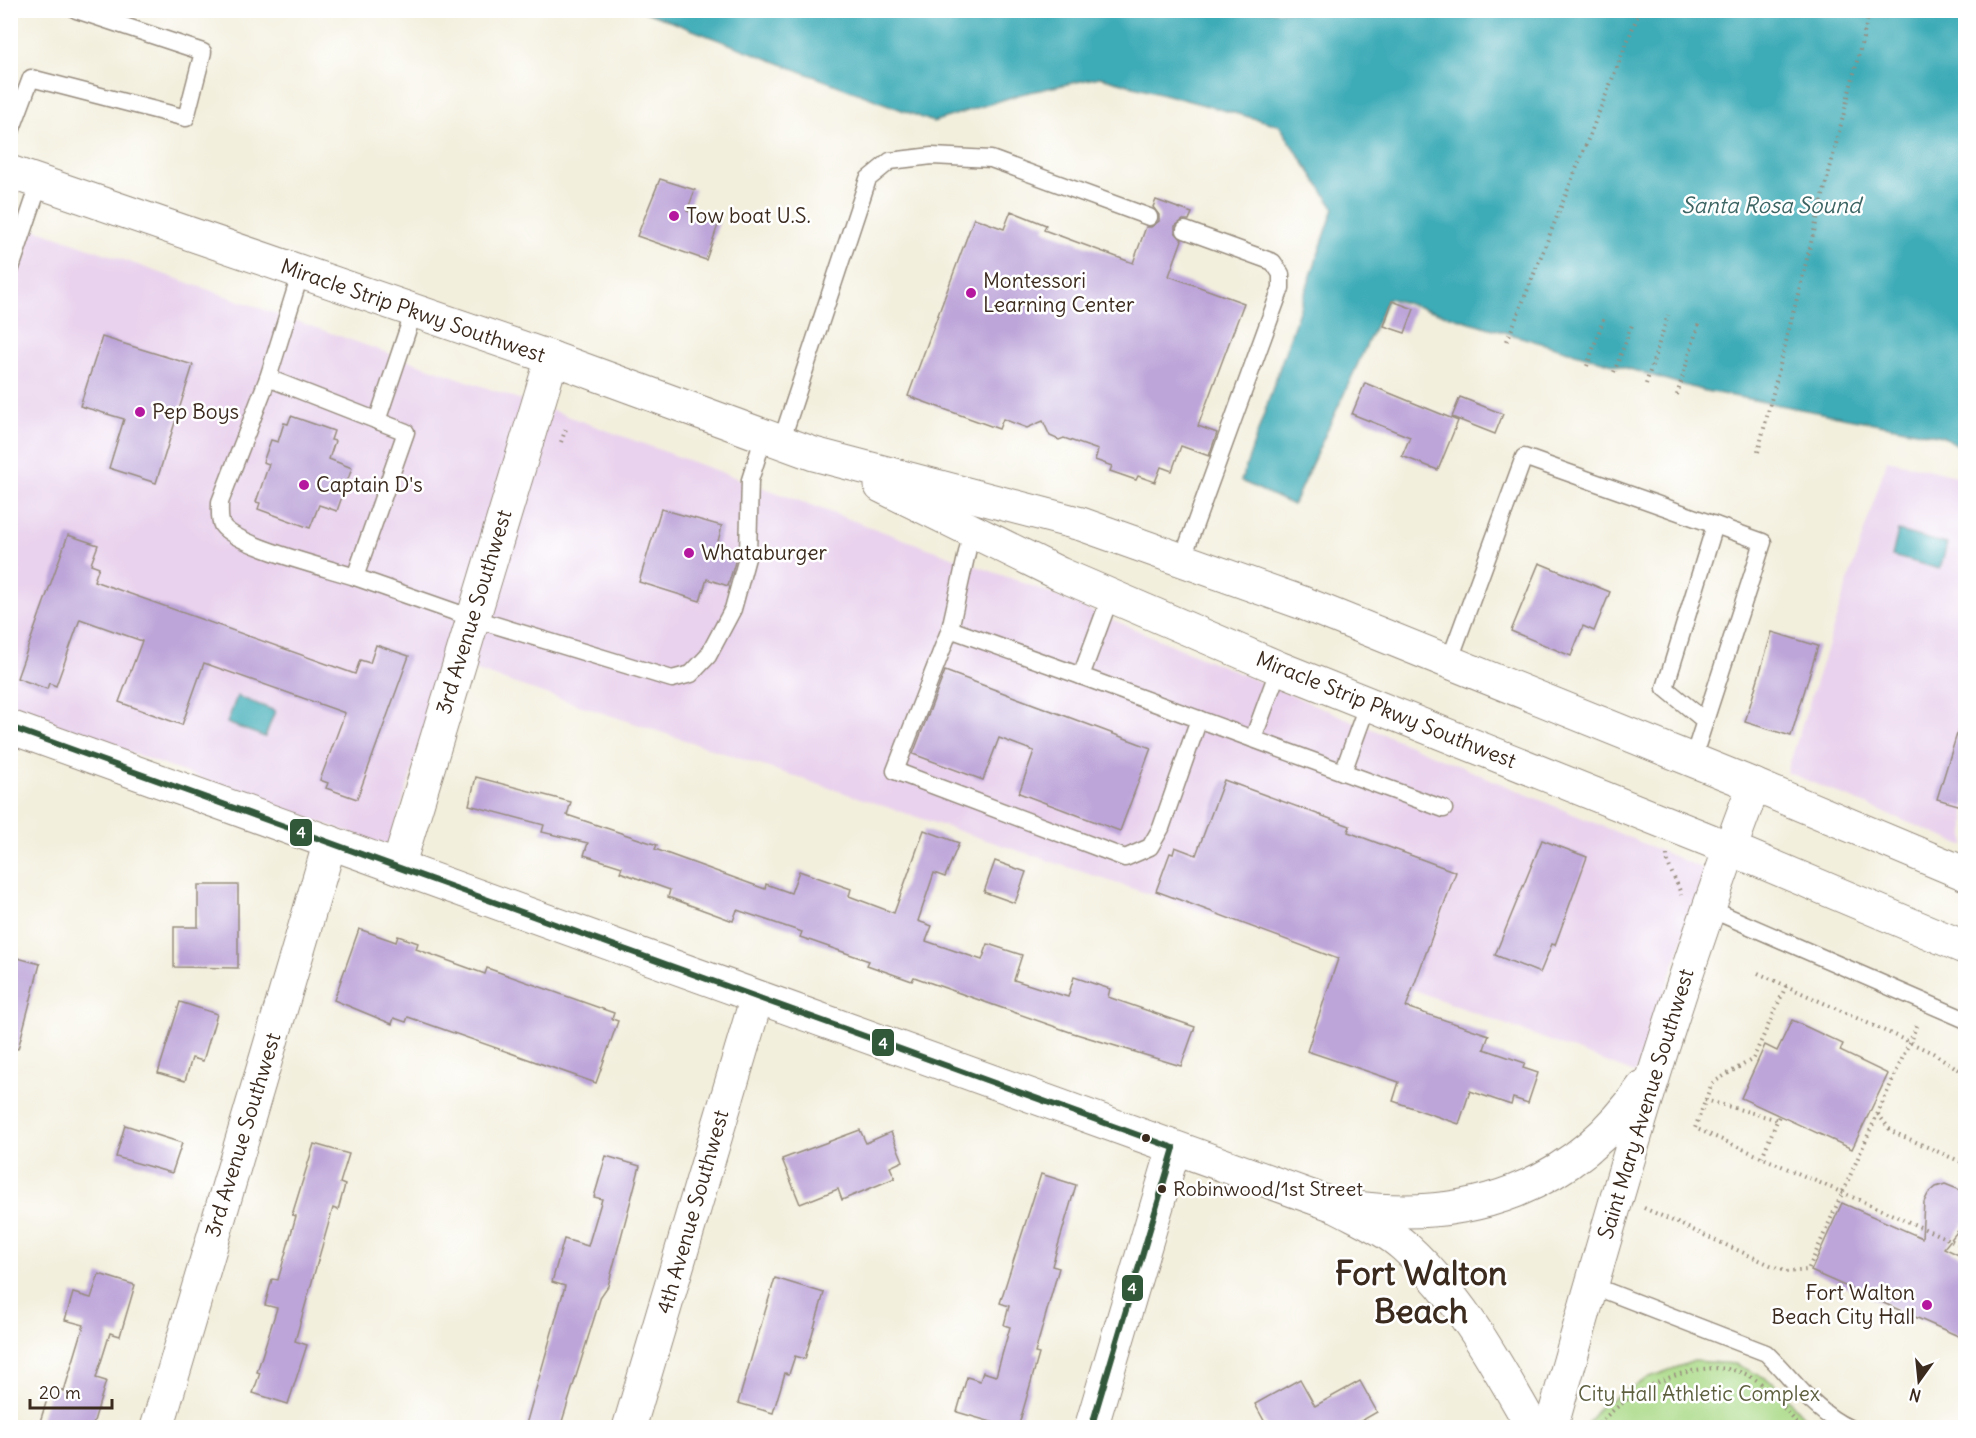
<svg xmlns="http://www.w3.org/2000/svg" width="1976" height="1438" font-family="Delius,sans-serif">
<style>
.built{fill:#e9d2ed}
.green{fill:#abda88;stroke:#738253;stroke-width:1.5}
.water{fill:#3cacb7;stroke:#3c6b6a;stroke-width:1.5}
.building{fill:#bda5d9}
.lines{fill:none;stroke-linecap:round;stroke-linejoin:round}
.service-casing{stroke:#978c7e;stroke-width:19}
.minor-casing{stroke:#978c7e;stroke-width:35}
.trunk-casing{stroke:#978c7e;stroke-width:35}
.path{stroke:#978c7e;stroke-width:4;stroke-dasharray:1.5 4.5;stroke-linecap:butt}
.service{stroke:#fff;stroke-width:16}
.minor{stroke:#fff;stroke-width:33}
.trunk{stroke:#fff;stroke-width:33}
.bus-1-casing{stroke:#fff;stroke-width:10}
.bus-1{stroke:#32583a;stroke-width:6}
.poi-dot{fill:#b5179e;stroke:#fff;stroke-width:2}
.bus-dot{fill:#3b2a1e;stroke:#fff;stroke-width:2}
.labels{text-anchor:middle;stroke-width:5;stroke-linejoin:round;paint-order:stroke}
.bus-label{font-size:20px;fill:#3b2a1e;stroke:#fff;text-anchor:start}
.poi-label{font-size:21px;fill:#3b2a1e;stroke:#fff;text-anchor:start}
.street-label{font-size:21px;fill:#3b2a1e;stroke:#fff}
.park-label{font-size:21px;fill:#5d5f3e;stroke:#fff}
.water-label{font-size:22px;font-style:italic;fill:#3b6463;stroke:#fff}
.town-label{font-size:33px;font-weight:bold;fill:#3b2a1e;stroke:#fff}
.line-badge{stroke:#fff;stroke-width:2}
.badge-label{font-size:16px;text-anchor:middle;font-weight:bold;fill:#fff}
</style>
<rect width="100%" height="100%" fill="#fff"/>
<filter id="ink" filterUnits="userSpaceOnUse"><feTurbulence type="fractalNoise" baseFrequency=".0167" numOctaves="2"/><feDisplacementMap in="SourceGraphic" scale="12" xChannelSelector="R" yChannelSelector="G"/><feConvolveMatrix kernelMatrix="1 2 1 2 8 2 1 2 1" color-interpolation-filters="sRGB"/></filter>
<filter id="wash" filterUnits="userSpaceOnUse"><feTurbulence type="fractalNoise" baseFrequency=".008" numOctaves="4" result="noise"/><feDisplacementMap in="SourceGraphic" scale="24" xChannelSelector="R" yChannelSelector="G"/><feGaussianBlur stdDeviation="1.35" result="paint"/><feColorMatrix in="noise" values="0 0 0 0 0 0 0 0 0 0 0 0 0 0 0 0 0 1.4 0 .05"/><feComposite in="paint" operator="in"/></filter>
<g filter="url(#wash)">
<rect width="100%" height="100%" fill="#f3efdd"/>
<g class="built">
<path d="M10,220L524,401L389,847L11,709Z"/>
<path d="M551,410L1037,588L1706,870L1641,1064L1635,1073L1239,924L471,669Z"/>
<path d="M1887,460L1965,478V846L1787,772Z"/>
</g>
<path class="green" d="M1694,1361L1736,1364L1773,1382L1813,1427H1584L1603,1404L1650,1377Z"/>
<g class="water">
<path d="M643,11H1965V449L1942,436L1701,390L1388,298L1293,505L1241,481L1334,208L1279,125L1100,77L1021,94L933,122Z"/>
<path d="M1898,531L1947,544L1940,569L1892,556Z"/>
<path d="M237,696L275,711L265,737L227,723Z"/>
</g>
<g id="blocks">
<g class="building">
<path d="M660,179L695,190L687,211L719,222L706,260L637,236Z"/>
<path d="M1156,200L1192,213L1189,220H1183L1175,226V232L1182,240L1169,276L1244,303L1198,426L1217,433L1209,456L1181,446L1172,471L1161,467L1155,482L1138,476L1136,480L1110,471L1112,466L1095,460L1098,450L1064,438L1059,440L1050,436L1043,421L1027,428L1003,419L999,429L908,396L974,218L1004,229L1011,211L1046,225L1044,230L1133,263L1146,227H1151L1159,221V215L1153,207Z"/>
<path d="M1392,301L1414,309L1405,333L1384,326Z"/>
<path d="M102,337L193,365L156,483L109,468L124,419L80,406Z"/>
<path d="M1365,383L1458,421L1438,470L1402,456L1410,437L1352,414Z"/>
<path d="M1460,397L1503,414L1495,434L1452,417Z"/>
<path d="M291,416L334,431L331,440L335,441L329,459L352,468L337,511L319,505L310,528L258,509L260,503L256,502L269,464L263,462L271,440L278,442L284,423L288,424Z"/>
<path d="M661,509L722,526L716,549L737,555L728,586L707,579L700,601L639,582Z"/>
<path d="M68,535L98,545L91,564L99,567L94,581L355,674L360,660L370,663L376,645L409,656L357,799L326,788L328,783L320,780L345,713L204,663L182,725L119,702L142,641L80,619L56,686L49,683L47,689L17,678Z"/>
<path d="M1539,563L1610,592L1594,631L1583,626L1571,656L1511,631Z"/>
<path d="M1772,632L1818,646L1791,736L1745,722Z"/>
<path d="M945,671L1151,748L1120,831L1019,793L1034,751L999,738L983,780L913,754Z"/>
<path d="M1960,724L1965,725V807L1937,799Z"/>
<path d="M476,777L571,802L567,815L657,845L655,849L765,889L766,884L791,893L799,871L851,889L849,896L894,913L924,830L959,843L945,877L934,873L918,921L932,926L926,941L982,960L988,944L1022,955L1014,980L1068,997L1074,977L1110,989L1108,997L1195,1027L1181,1066L1070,1032L914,977L912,981L867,965L869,961L800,937L802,932L737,910L733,921L668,897L670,890L620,872L622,867L584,855L588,843L542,832L544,825L469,805Z"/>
<path d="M1224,780L1350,826L1348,832L1456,872L1406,1007L1489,1035L1484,1049L1525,1063L1523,1068L1538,1073L1528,1103L1513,1098L1511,1105L1470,1091L1459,1124L1393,1101L1399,1082L1307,1051L1338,959L1156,891L1170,853L1173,854L1175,847L1196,855Z"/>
<path d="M1542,840L1587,857L1555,945L1552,944L1540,973L1495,955Z"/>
<path d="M995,861L1026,872L1015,903L984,892Z"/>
<path d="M198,885H238V968L174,967V927H198Z"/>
<path d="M359,929L396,942L398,936L418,943L416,949L485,974L487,968L614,1013L612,1019L618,1021L596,1083L408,1017L406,1022L394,1018L392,1024L334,1000Z"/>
<path d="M10,956L40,964L18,1049L10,1048Z"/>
<path d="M180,1002L217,1014L203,1061L192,1058L185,1081L158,1073Z"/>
<path d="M1792,1020L1843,1044L1840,1051L1888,1074L1852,1149L1741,1098L1765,1045L1777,1051Z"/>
<path d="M125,1125L182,1143L172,1173L116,1157Z"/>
<path d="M860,1130L866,1143L891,1132L903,1161L890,1167L895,1178L842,1200L838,1189L800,1204L782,1159Z"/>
<path d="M314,1144L349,1154L340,1183L345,1185L338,1210L333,1208L295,1341L307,1345L288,1404L253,1393L260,1373L257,1372L277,1308L265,1305L272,1279L278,1280L296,1216L292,1215Z"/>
<path d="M606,1156L640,1166L608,1286L601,1296L560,1428H525L565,1286L552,1282L564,1239L588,1246L602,1199L594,1197Z"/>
<path d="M1041,1174L1076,1185L1052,1266L1059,1268L1035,1353L1039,1354L1018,1428H1012L957,1412L967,1377L980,1381L983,1372L996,1376L1010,1327L1004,1325L1009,1306L1000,1303Z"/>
<path d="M1945,1184L1965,1192V1222L1944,1248L1965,1258V1339L1811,1271L1842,1203L1922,1238L1924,1202L1928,1194L1936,1187Z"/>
<path d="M99,1274L135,1285L120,1336L110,1333L96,1378L106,1381L92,1428H38L51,1387L64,1391L84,1325L65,1320L73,1293L91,1298Z"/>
<path d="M775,1278L824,1293L805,1359L795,1356L789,1374L785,1373L773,1413L738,1403Z"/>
<path d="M1300,1379L1315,1406L1360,1381L1377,1412L1349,1428H1268L1255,1404Z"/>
</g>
</g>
</g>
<g filter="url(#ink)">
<use href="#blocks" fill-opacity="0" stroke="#978c7e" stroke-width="1.5"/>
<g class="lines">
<defs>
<g id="service">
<path d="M10,134L31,78L186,118L203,52L76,10"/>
<path d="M10,271L40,182"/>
<path d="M301,272L268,378L406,432L355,577L472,618L672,679L691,674L708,656L733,609L748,554L750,480L764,436"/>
<path d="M268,378L220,502C220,509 219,519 222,525C236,546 328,568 355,577"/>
<path d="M377,421L414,311"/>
<path d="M781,442L868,179L890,161L932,156L991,159L1149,217"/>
<path d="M972,530L950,629L895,771L1125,858L1150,847L1161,828L1199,719"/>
<path d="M1182,560L1281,288V274L1273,262L1185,230"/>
<path d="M1111,595L1081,676L1444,809"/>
<path d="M950,629L1081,676"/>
<path d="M1449,662L1524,457L1763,542L1692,761"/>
<path d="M1705,721L1665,688L1715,525"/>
<path d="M1253,739L1279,668"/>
<path d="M1343,772L1368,703"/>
<path d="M1708,908L1966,1020"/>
<path d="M1591,1285L1766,1353C1793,1379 1814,1412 1849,1428"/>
</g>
<g id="minor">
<path d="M10,727L1337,1206C1359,1218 1385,1229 1404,1246C1460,1296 1496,1363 1533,1428"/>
<path d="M398,867L552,358"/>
<path d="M1351,1207C1469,1224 1574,1187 1643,1087"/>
<path d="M157,1428L330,842"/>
<path d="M629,1428L757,997"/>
<path d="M1091,1428L1174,1148"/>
<path d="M1551,1428C1612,1211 1673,995 1754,785"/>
</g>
<g id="trunk">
<path d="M10,172L552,358L814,454L1081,524L1303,603L1754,785L1966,874"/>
<path d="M881,486L1060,574L1279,668L1729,848L1966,948"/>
</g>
</defs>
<use href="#service" class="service-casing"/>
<use href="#minor" class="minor-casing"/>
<use href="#trunk" class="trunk-casing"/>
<g class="path">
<path d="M1507,341L1640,10"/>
<path d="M1587,366L1605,315"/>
<path d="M1614,372L1632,325"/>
<path d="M1646,384L1668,315"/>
<path d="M1677,395L1699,323"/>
<path d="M561,442L566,429"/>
<path d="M1758,452L1870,10"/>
<path d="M1667,855C1667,868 1678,882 1681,895"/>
<path d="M1758,973L1933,1053L1966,1074"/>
<path d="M1786,986L1753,1059L1712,1083L1695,1128L1966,1247"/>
<path d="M1705,1100L1778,1120"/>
<path d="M1878,1114L1891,1131L1966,1164"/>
<path d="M1762,1157L1779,1116"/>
<path d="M1644,1208L1786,1272L1808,1270L1918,1023"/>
<path d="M1784,1408L1801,1428"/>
<path d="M1595,1428C1630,1387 1719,1342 1765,1387"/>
</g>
<use href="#service" class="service"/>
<use href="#minor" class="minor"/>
<use href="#trunk" class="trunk"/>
<defs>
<g id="bus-1">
<path d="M10,727L1174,1148"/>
<path d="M1091,1428L1174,1148"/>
</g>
</defs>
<use href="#bus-1" class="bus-1-casing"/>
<use href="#bus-1" class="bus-1"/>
</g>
</g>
<g class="poi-dot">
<circle cx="674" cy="216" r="6"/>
<circle cx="971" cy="293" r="6"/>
<circle cx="140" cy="412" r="6"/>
<circle cx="304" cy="485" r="6"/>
<circle cx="689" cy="553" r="6"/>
<circle cx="1927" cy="1305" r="6"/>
</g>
<g class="bus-dot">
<circle cx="1146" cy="1138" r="5"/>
<circle cx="1162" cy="1189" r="5"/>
</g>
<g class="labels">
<g class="bus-label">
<text x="1173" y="1196">Robinwood/1st Street</text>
</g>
<g class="poi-label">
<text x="686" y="223">Tow boat U.S.</text>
<text x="983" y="288">Montessori<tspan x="983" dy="24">Learning Center</tspan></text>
<text x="152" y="419">Pep Boys</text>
<text x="316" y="492">Captain D's</text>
<text x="701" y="560">Whataburger</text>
<text x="1915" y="1300" text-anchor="end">Fort Walton<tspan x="1915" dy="24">Beach City Hall</tspan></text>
</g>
<g class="street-label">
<text transform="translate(413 311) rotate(19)" y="7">Miracle Strip Pkwy Southwest</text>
<text transform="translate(474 612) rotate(-73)" y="7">3rd Avenue Southwest</text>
<text transform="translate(1386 710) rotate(22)" y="7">Miracle Strip Pkwy Southwest</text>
<text transform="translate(1646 1104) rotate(-73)" y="7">Saint Mary Avenue Southwest</text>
<text transform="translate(243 1135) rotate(-73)" y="7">3rd Avenue Southwest</text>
<text transform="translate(693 1212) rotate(-74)" y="7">4th Avenue Southwest</text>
</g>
<g class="park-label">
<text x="1699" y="1401">City Hall Athletic Complex</text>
</g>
<g class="water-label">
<text x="1771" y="213">Santa Rosa Sound</text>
</g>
<g class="town-label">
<text x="1421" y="1285">Fort Walton<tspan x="1421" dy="38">Beach</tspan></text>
</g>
</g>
<g class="line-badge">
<rect x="289" y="818" width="24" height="29" rx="6" fill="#32583a"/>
<rect x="871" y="1028" width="24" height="29" rx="6" fill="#32583a"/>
<rect x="1121" y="1274" width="23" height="28" rx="6" fill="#32583a"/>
</g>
<g class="badge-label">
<text x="301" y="838">4</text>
<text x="883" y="1049">4</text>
<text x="1132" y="1294">4</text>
</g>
<rect width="1976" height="1438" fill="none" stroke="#fff" stroke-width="36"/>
<g transform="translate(1919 1381) rotate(195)" stroke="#ffffff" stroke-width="4.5" paint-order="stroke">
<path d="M0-4.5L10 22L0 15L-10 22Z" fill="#3b2a1e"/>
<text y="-9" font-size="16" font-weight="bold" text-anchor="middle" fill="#3b2a1e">N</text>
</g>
<path d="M30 1399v9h82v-9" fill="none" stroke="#3b2a1e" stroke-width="3"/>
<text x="39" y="1399" font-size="18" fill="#3b2a1e" stroke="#ffffff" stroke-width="4.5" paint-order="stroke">20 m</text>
</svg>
